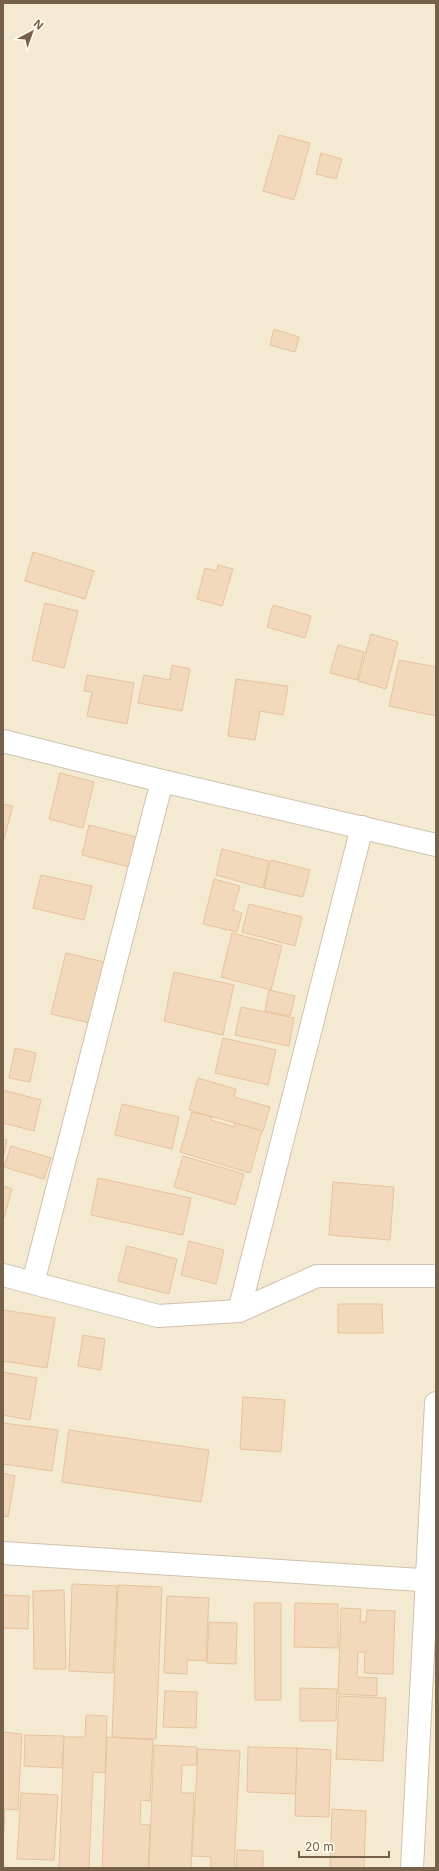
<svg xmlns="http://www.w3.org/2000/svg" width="439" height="1871" font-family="Inter,sans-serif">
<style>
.residential{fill:#f4ead2}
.building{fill:#f3d9bb;stroke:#e6c39b}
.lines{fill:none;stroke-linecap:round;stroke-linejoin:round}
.street-casing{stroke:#d0c2ad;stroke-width:24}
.street{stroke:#fff;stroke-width:22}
</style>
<rect width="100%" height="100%" fill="#fdf7e4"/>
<rect class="residential" x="3" y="3" width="433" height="1865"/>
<g class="building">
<path d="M279,135L310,143L294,200L263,191Z"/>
<path d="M321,153L342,159L336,179L316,174Z"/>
<path d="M274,329L299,337L295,352L270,345Z"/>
<path d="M33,552L94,571L85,599L25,581Z"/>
<path d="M218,565L233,569L222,606L197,599L205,568L217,571Z"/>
<path d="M45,603L78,611L64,668L32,660Z"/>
<path d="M273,605L311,616L305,638L267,627Z"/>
<path d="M371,634L398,642L386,689L358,681Z"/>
<path d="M338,645L364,652L357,680L330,673Z"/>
<path d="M399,660L436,667V716L389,706Z"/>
<path d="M172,665L190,669L182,711L138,703L144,675L170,680Z"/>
<path d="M87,675L134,683L127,724L87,716L92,692L84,691Z"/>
<path d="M236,679L288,686L283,715L260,711L255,740L228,736Z"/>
<path d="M60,773L94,782L83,828L49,819Z"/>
<path d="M3,804L13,806L3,842Z"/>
<path d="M89,825L136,837L129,867L82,855Z"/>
<path d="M222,849L269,861L263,888L216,875Z"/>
<path d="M271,860L310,870L303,897L264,888Z"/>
<path d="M41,875L92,886L84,920L33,908Z"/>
<path d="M214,879L240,886L233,910L242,913L237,932L203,924Z"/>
<path d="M249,904L302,917L295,946L242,932Z"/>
<path d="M232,933L282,946L271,990L221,977Z"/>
<path d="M66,953L104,962L90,1023L51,1014Z"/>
<path d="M174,972L234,985L223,1035L164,1021Z"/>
<path d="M269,990L295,996L290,1016L265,1011Z"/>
<path d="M241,1007L294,1018L289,1046L235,1035Z"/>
<path d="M223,1038L276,1050L268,1085L215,1073Z"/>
<path d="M15,1048L36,1053L30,1082L9,1078Z"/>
<path d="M198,1078L236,1089L234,1097L270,1107L263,1131L189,1110Z"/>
<path d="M3,1090L41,1100L34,1131L3,1123Z"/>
<path d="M122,1104L179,1117L172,1149L115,1135Z"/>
<path d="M192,1112L212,1117L211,1120L234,1127L235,1123L262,1131L250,1173L180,1152Z"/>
<path d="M3,1139L7,1140L3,1159Z"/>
<path d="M11,1146L51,1158L44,1179L4,1167Z"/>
<path d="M183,1156L244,1174L235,1205L174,1187Z"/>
<path d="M98,1178L191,1198L183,1235L91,1215Z"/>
<path d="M333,1182L394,1187L390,1240L329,1235Z"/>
<path d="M3,1186L12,1189L4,1218H3Z"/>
<path d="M189,1241L224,1250L216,1284L181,1275Z"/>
<path d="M127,1246L177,1259L169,1294L118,1281Z"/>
<path d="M338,1304H382L383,1333H338Z"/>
<path d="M3,1310L55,1318L47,1368L3,1361Z"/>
<path d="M83,1335L105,1339L101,1370L78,1366Z"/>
<path d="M3,1372L37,1378L30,1420L3,1415Z"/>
<path d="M243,1397L285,1400L281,1452L240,1449Z"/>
<path d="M3,1423L58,1430L52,1471L3,1464Z"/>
<path d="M69,1430L209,1450L201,1502L62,1482Z"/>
<path d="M3,1473L15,1476L8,1517L3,1516Z"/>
<path d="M72,1584L117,1586L113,1673L69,1671Z"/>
<path d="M118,1585L162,1587L156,1739L112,1737Z"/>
<path d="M64,1590L66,1669H34L33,1591Z"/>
<path d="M3,1595L29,1596L28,1629L3,1628Z"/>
<path d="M167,1596L209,1598L206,1661L187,1660V1674L164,1673Z"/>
<path d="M254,1603H281V1700H255Z"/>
<path d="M295,1603L338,1604V1648L294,1647Z"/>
<path d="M341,1608L361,1609L360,1622H366L367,1610L395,1611L393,1674L364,1673L365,1652H358L357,1677L377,1678V1696L338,1694Z"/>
<path d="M209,1622L237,1623L236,1664L207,1663Z"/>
<path d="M300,1688L337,1689L336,1721H300Z"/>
<path d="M165,1691L197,1692L196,1728L163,1727Z"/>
<path d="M339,1696L386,1698L383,1761L336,1759Z"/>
<path d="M86,1715L107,1716L105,1773L93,1772L89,1868H59L64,1737H85Z"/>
<path d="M3,1732L22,1734L18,1810L5,1809L3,1845Z"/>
<path d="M25,1735L64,1736L62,1768L24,1766Z"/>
<path d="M107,1737L153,1740L150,1801L141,1800L140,1824L150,1825L148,1868H102Z"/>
<path d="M154,1745L197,1747L196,1765H182L181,1793H194L191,1868H149Z"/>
<path d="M248,1747L297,1748L296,1794L247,1792Z"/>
<path d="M297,1748L331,1750L329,1817L295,1816Z"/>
<path d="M198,1749L240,1751L234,1868H211V1857L192,1856Z"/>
<path d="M21,1793L58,1795L54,1860L17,1859Z"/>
<path d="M332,1809L366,1811L364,1868H330Z"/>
<path d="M237,1850L263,1851V1868H236Z"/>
</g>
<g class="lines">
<defs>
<g id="street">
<path d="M3,741L162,781L436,845"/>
<path d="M3,1275L158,1316L239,1311L317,1276H436"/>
<path d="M33,1283L162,781"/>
<path d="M239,1311L362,827"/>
<path d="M3,1553L436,1581"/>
<path d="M412,1868L436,1403"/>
</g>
</defs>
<use href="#street" class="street-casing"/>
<use href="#street" class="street"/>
</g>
<rect width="439" height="1871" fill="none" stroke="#766049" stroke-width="8"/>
<g transform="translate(32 32) rotate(41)" stroke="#fffaeb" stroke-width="3" paint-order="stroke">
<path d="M0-3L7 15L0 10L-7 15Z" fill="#766049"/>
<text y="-6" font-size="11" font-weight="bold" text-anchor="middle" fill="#766049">N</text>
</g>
<path d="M299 1851v6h90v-6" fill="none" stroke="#766049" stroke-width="2"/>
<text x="305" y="1851" font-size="12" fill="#766049" stroke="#fffaeb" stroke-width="3" paint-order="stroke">20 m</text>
</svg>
